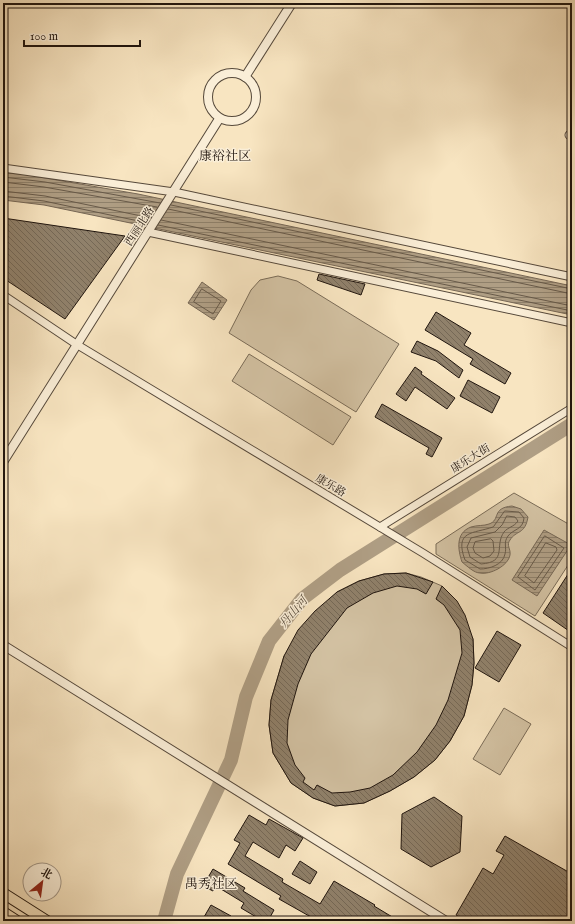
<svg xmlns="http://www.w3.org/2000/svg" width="575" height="924" font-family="'IM FELL English','Noto Serif SC',serif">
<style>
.green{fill:#d3c2a3;stroke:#7a6c58}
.water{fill:url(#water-rules);stroke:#766755}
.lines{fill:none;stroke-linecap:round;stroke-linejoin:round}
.shore{stroke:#685a49;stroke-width:1}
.river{stroke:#af9e84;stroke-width:14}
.building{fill:url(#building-back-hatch);stroke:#20150e}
.minor-casing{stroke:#56493b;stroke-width:9}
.tertiary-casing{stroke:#56493b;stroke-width:10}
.primary-casing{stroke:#20150e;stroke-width:12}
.minor{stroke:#faeed7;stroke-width:7}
.tertiary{stroke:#faeed7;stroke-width:8}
.primary{stroke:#f8e5c1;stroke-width:10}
.labels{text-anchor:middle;stroke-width:3;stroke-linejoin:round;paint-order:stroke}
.street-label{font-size:11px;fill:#20150e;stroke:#faeed7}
.water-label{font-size:12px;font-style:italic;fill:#594c3d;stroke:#faeed7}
.quarter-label{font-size:13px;fill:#20150e;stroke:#faeed7}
</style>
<defs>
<pattern id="water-rules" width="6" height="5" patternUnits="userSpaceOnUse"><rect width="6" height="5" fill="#af9e84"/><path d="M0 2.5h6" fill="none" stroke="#8e806a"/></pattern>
<pattern id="building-back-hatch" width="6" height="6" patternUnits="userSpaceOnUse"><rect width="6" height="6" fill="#90816b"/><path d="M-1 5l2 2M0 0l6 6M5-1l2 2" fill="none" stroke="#756856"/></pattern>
</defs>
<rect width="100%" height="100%" fill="#f8e5c1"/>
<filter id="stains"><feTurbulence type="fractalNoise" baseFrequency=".005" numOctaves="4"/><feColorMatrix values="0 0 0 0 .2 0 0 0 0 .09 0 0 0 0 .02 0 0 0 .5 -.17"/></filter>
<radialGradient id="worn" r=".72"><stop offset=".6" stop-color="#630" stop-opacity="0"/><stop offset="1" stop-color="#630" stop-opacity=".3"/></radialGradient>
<g class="green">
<path d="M278,276L297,281L399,344L356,412L229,333L251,290L260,280Z"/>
<path d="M249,354L351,417L333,445L232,381Z"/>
<path d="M514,493L572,526V559L535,616L436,554V544Z"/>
<path d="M406,573L421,577L442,586L473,639L474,663L472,685L464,716L450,741L435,760L414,777L390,791L364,803L335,806L313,798L291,783L273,753L269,725L271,700L284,656L337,592L359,581L384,574Z"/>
<path d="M504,708L531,724L500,775L473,759Z"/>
</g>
<g class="water">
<path d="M3,173L22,174L138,194L572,286V315L44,205L3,200Z"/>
<path d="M202,282L227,300L214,320L188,303Z"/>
<path d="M512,506L521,509L528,517C525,535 516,530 510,540C506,545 511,549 510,555C508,566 490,575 480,573C474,573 467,566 462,562C458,550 455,533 471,527C477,525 484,526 489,524C501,520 491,508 512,506Z"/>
<path d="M544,530L571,545L537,596L512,580Z"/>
</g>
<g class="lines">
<g class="shore">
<path d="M3,177L45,182L160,203"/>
<path d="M3,182L44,187L157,207"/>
<path d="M3,191L45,196L151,218"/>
<path d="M3,196L44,201L148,223"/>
<path d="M171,205L572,289"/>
<path d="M168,209L572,294"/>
<path d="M161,220L572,306"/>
<path d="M158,225L572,311"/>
<path d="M202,289L221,301L213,314L194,302Z"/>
<path d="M505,511L519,512L524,518C523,530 513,529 508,536C503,543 507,547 505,554C503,565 489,569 480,569L465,560C454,530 473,534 493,527Z"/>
<path d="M507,516L515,517L518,521C514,527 508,527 504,532C494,546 508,562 481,564L470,557L467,547L471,538L495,532L502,525Z"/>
<path d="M545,536L564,548L535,590L518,577Z"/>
<path d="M491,539L493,541L494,551L490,556L483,558L475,553L473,548L475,542Z"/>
<path d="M546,543L556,547L557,550L534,583L525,576Z"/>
</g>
<path class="river" d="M164,921L177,874L231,760L246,697L269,641L302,599L340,570L572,424"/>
</g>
<g class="building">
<path d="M3,218L125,236L65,319L3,278Z"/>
<path d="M319,274L365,284L361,295L317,280Z"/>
<path d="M436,312L471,333L464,345L511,373L505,384L470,364L473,359L425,330Z"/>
<path d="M417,341L438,351L463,370L459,378L436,361L411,352Z"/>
<path d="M415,367L422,372L421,374L455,398L447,409L415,387L406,401L396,394Z"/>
<path d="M468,380L500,397L492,413L460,396Z"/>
<path d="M382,404L442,438L432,457L426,454L429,448L375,417Z"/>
<path d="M572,568V633L543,613Z"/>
<path d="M406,573L433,582L426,594L417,589L397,586L373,593L347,608L311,654L298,684L288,720L287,743L295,765L305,778L303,782L314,790L317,785L332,793L350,792L370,788L393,775L417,752L436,725L448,700L462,653L460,630L444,605L436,599L442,586L457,601L465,615L473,639L474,663L472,685L464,716L450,741L435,760L414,777L390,791L364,803L335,806L313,798L291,783L273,753L269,725L271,700L284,656L298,630L315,611L337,592L359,581L384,574Z"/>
<path d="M497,631L521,645L499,682L475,668Z"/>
<path d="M434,797L462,816L460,852L431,867L401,849L402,814Z"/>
<path d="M249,815L266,825L269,819L303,838L295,851L286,845L279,858L253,842L245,856L283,879L282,882L320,904L334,881L375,905L374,906L399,921H318L279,899L281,896L228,864L240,843L234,840Z"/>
<path d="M505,836L572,874V914L568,921H467L456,915L483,868L493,874L504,855L496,851Z"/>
<path d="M300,861L317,872L310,884L292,874Z"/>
<path d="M213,869L245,888L243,891L274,910L268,921H263L241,908L244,903L216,886L213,891L203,886Z"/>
<path d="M211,905L231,916L228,921H212L204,917Z"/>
</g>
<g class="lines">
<defs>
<g id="minor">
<path d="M569,135H572"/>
<path d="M3,168L174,192L572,277"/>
<path d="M148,232L572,323"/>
<path d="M3,295L76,344L423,553L572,647"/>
<path d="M380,527L572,408"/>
</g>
<g id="tertiary">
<circle cx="232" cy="97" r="24"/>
<path d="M245,77L292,3"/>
<path d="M3,462L219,119"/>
<path d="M3,645L446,921"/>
</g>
<g id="primary">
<path d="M3,893L47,921"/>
<path d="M3,912L17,921"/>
</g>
</defs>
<use href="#minor" class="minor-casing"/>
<use href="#tertiary" class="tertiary-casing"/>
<use href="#primary" class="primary-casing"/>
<use href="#minor" class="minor"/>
<use href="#tertiary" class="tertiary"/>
<use href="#primary" class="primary"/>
</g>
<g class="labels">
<g class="street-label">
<text transform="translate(139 226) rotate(-57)" y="4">西丽北路</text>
<text transform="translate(470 458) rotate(-32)" y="4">康乐大街</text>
<text transform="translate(331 485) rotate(31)" y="4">康乐路</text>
</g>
<g class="water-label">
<text transform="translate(293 612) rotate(-49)" y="4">丹山河</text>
</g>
<g class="quarter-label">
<text x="225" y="160">康裕社区</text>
<text x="211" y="888">禺秀社区</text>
</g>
</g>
<rect width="575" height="924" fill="none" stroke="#f8e5c1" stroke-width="16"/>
<rect x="4" y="4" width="567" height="916" fill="none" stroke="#20150e" stroke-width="2"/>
<rect x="8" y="8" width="559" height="908" fill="none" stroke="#20150e"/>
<g transform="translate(42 882) rotate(29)"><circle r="19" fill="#faeed7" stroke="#a39787"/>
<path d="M0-3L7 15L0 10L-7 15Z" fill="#8f2418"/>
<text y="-6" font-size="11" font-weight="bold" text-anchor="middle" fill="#20150e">北</text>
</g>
<path d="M24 40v6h116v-6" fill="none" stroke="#20150e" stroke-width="2"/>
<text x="30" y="40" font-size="12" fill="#20150e" stroke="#faeed7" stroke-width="3" paint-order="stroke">100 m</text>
<rect width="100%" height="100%" filter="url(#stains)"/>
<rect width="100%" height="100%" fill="url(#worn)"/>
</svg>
